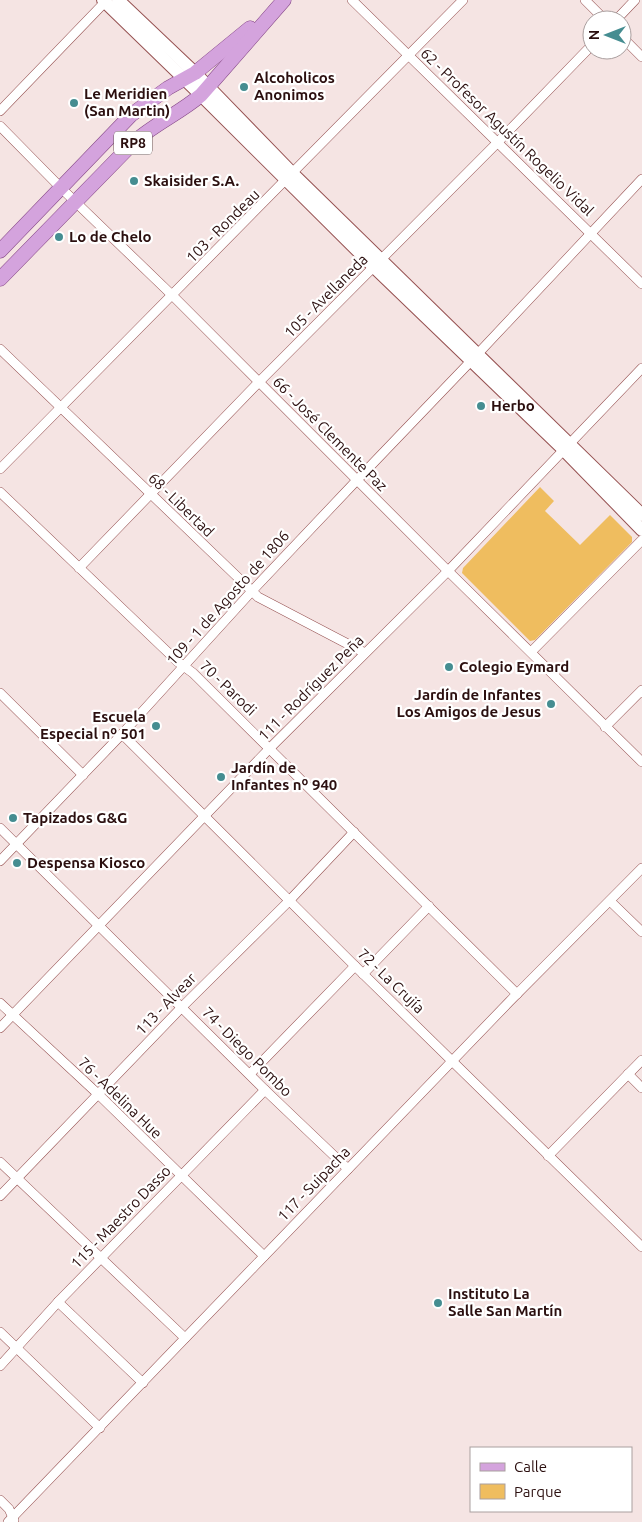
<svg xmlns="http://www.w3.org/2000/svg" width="642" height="1522" font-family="Ubuntu,sans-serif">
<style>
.green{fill:#efbd5f}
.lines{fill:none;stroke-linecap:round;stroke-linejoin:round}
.minor-casing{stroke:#965151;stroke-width:10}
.secondary-casing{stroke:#965151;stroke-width:14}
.primary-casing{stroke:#864887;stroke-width:15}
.minor{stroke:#fff;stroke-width:9}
.secondary{stroke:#fff;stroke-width:12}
.primary{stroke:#d4a3dd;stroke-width:14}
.poi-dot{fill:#458d91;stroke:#fff;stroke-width:2}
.labels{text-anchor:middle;stroke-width:4.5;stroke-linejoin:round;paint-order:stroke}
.shield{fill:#fff;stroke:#6b5757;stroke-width:1}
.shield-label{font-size:14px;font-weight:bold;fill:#2b0f0f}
.poi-label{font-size:15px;font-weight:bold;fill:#2b0f0f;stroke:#fff;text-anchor:start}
.street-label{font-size:15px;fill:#2b0f0f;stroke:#fff}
</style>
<rect width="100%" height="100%" fill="#f5e4e3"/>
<path class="green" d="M540,487L554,501L545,511L580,545L610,515L632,537V542L535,640L530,641L462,573L463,568Z"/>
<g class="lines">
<defs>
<g id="minor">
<path d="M352,0L642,284"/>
<path d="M585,0L605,20"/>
<path d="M616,20L635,0"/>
<path d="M622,37L642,57"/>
<path d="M0,111L107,0"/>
<path d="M0,126L60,187L173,296L448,571L642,762"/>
<path d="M0,349L252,591L258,597L365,653"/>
<path d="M0,469L463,0"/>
<path d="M0,492L178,662L193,673L517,994"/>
<path d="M79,568L258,383L497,143L592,45"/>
<path d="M531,652L642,540"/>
<path d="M0,693L83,775"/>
<path d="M605,727L642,690"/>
<path d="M122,734L355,966L642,1247"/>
<path d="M0,828L265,1090L348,1169"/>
<path d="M0,861L122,734L252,591L357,480L471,361L642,179"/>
<path d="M610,901L642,932"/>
<path d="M363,974L429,906"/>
<path d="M0,1003L98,1094L264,1256"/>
<path d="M0,1028L270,748L448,571L642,368"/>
<path d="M250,1074L355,966"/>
<path d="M628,1074L642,1088"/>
<path d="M548,1156L642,1060"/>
<path d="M0,1162L185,1338"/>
<path d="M0,1196L182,1007L289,901L354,832"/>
<path d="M58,1302L143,1383"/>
<path d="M0,1332L100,1428"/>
<path d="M0,1366L58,1302L265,1090"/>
<path d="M0,1500L9,1509L14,1520"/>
<path d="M8,1522L509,1002L642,868"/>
</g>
<g id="secondary">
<path d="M103,0L201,95L374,267L563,449L642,530"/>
<path d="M118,0L195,73L293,174L642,515"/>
</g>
<g id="primary">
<path d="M0,251L131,115L168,88L195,73L250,28"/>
<path d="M0,279L133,143C154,124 180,113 201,95L284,0"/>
</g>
</defs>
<use href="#minor" class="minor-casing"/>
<use href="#secondary" class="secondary-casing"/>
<use href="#primary" class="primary-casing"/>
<use href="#minor" class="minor"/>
<use href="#secondary" class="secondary"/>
<use href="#primary" class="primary"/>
</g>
<g class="poi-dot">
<circle cx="244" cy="87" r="5"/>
<circle cx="74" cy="103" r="5"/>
<circle cx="134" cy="181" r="5"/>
<circle cx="59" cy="237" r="5"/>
<circle cx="481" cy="406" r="5"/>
<circle cx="449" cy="667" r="5"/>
<circle cx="551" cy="704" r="5"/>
<circle cx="156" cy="726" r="5"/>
<circle cx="221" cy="777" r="5"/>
<circle cx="13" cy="818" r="5"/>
<circle cx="17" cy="863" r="5"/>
<circle cx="438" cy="1303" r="5"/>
</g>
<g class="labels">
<rect class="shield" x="114" y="131.5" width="38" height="23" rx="4"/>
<g class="shield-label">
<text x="133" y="148">RP8</text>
</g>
<g class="poi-label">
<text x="254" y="83">Alcoholicos<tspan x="254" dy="17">Anonimos</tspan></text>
<text x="84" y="99">Le Meridien<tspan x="84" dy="17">(San Martin)</tspan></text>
<text x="144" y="186">Skaisider S.A.</text>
<text x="69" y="242">Lo de Chelo</text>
<text x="491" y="411">Herbo</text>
<text x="459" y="672">Colegio Eymard</text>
<text x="541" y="700" text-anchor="end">Jardín de Infantes<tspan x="541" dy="17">Los Amigos de Jesus</tspan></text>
<text x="146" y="722" text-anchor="end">Escuela<tspan x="146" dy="17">Especial nº 501</tspan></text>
<text x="231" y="773">Jardín de<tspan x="231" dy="17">Infantes nº 940</tspan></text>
<text x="23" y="823">Tapizados G&amp;G</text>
<text x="27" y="868">Despensa Kiosco</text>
<text x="448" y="1299">Instituto La<tspan x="448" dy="17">Salle San Martín</tspan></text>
</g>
<g class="street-label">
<text transform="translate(507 132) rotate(44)" y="5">62 - Profesor Agustín Rogelio Vidal</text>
<text transform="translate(223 226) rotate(-45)" y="5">103 - Rondeau</text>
<text transform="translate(326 296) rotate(-45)" y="5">105 - Avellaneda</text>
<text transform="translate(330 434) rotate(45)" y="5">66 - José Clemente Paz</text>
<text transform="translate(181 505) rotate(44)" y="5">68 - Libertad</text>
<text transform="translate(228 598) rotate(-48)" y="5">109 - 1 de Agosto de 1806</text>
<text transform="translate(228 688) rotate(44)" y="5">70 - Parodi</text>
<text transform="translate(311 688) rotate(-45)" y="5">111 - Rodríguez Peña</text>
<text transform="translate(391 981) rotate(44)" y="5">72 - La Crujía</text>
<text transform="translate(166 1004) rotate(-46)" y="5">113 - Alvear</text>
<text transform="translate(247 1052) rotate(45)" y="5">74 - Diego Pombo</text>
<text transform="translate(120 1098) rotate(44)" y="5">76 - Adelina Hue</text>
<text transform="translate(314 1184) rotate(-46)" y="5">117 - Suipacha</text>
<text transform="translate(121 1217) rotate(-46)" y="5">115 - Maestro Dasso</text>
</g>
</g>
<rect x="470" y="1447" width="162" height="65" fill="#ffffff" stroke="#aa9f9f"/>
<rect x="480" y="1463" width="25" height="8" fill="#d4a3dd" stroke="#aa9f9f"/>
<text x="514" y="1472" font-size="15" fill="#2b0f0f">Calle</text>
<rect x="480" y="1484" width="25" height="15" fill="#efbd5f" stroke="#aa9f9f"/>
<text x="514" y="1497" font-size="15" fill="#2b0f0f">Parque</text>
<g transform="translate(607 35) rotate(270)"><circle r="24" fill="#ffffff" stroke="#aa9f9f"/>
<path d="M0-4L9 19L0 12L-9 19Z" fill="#458d91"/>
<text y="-8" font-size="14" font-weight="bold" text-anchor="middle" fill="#2b0f0f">N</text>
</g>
</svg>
